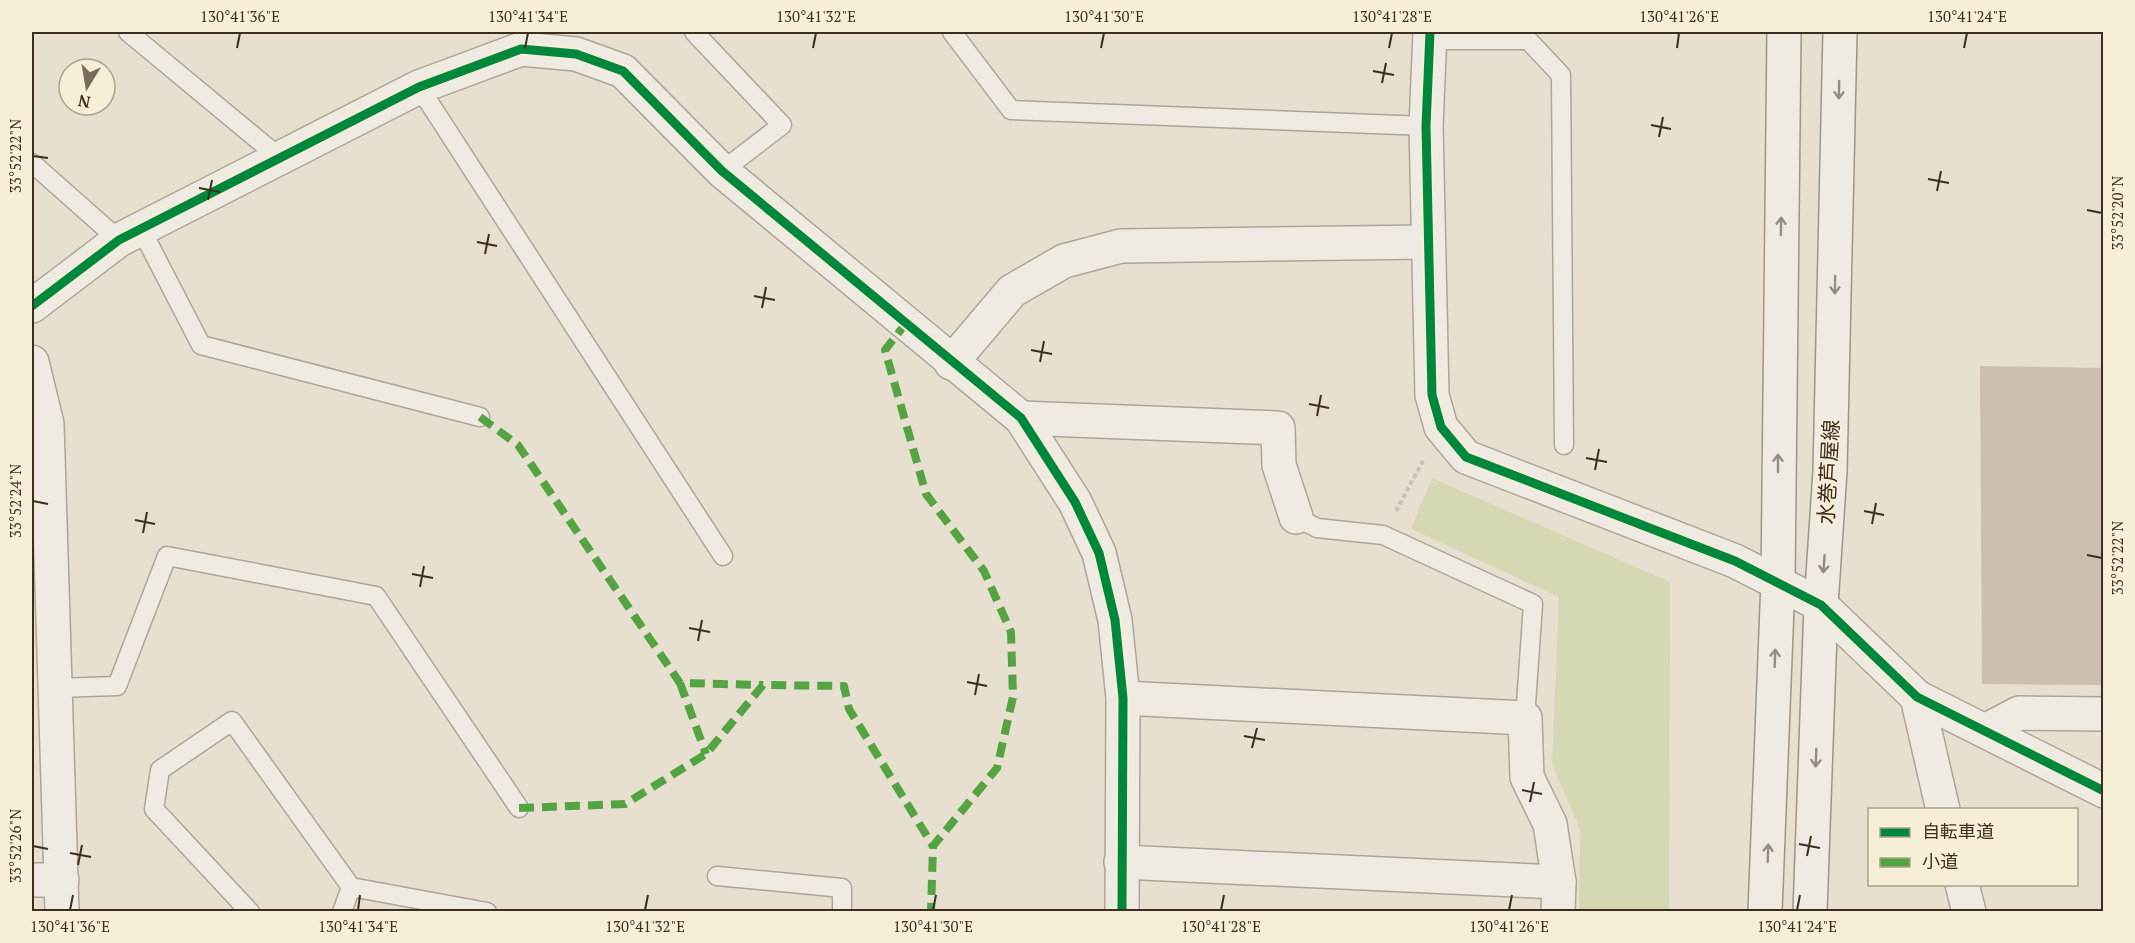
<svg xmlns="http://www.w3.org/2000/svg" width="2135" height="943" font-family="'PT Serif','Noto Sans JP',serif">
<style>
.green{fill:#d6d7b3}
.building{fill:#cbbfb2}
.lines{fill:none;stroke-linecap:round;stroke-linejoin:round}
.lane-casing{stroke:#ada599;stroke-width:21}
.street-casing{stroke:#ada599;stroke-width:36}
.secondary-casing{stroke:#9c958a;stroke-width:36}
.path{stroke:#c8c2b9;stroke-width:4;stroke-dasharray:4.5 3;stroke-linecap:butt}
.lane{stroke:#efebe3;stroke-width:18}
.street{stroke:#efebe3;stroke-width:33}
.secondary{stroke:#efebe3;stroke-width:33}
.quiet{stroke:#54a441;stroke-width:8;stroke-dasharray:15 8;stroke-linecap:butt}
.cycleway-casing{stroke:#f7eed8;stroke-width:13}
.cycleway{stroke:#00873e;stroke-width:9}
.oneway{stroke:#968c82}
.ticks{fill:none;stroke:#3d2e20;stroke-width:2}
.labels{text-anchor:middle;stroke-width:4.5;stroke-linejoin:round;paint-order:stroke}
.street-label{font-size:21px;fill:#3d2e20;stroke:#f7eed8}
.neatline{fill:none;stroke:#3d2e20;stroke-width:2}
.ticks-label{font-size:15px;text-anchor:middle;fill:#3d2e20}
</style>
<rect width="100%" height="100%" fill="#e7e0d1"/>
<path class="green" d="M1432,478L1670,582L1669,911H1579L1580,830L1552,764L1559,597L1411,529Z"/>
<path class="building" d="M1980,366L2104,368V685L1982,684Z"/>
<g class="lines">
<defs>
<g id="lane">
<path d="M128,32L280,158"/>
<path d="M694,32L782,125L722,171"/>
<path d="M952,32L1011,110L1426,126"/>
<path d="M1430,40H1528L1561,75L1564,445"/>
<path d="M419,87L723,556"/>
<path d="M32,163L119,240"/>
<path d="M141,229L201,345L480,417"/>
<path d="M1296,517L1317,528L1383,535L1533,604L1525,718"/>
<path d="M57,688L117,686L167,556L376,596L519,808"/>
<path d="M717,876L842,888V912"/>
<path d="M351,887L487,912"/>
<path d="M250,912L154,809L160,770L232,721L351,887L342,912"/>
</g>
<g id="street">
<path d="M1430,32L1426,126L1432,395L1441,427L1466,457L1735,561L1821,605L1917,697L2104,791"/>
<path d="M32,306L119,240L419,87L521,49L576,54L623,71L722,171L1021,418L1075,502L1099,553L1115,620L1123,698L1122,912"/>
<path d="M32,362L47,424L62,912"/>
<path d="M951,363L1012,291L1064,261L1121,246L1427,242"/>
<path d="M1021,418L1278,428L1279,465L1296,517"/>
<path d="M1917,697L1943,810"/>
<path d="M1123,698L1525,718L1527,777L1550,824L1559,882"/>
<path d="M1985,731L2019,713L2104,714"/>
<path d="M1121,862L1559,882L1558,912"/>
<path d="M32,880H62"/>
<path d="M1962,884L1969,912"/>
</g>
<g id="secondary">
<path d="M1765,912L1778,581L1784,32"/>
<path d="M1810,912L1821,605L1830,471L1840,32"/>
</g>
</defs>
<use href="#lane" class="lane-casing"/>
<use href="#street" class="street-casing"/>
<use href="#secondary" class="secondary-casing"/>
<path class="path" d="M1396,511L1424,459"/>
<use href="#lane" class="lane"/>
<use href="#street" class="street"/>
<use href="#secondary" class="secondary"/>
<g class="quiet">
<path d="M907,322L885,350L926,494L984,571L1011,632L1013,697L997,768L933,846L931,912"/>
<path d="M480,417L518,445L680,683L763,685"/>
<path d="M680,683L706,754"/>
<path d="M519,808L625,804L706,754L763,685L844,686L849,709L933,846"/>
</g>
<defs>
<g id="cycleway">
<path d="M1430,32L1426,126L1432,395L1441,427L1466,457L1735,561L1821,605L1917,697L2104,791"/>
<path d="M32,306L119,240L419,87L521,49L576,54L623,71L722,171L1021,418L1075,502L1099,553L1115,620L1123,698L1122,912"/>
</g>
</defs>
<use href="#cycleway" class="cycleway-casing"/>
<use href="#cycleway" class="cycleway"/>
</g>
<defs><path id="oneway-shaft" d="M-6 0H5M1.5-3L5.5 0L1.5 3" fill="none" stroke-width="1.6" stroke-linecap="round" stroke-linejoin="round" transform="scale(1.5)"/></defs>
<g class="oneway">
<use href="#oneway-shaft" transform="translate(1839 90) rotate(91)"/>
<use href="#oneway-shaft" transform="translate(1781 226) rotate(-89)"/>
<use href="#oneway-shaft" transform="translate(1835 285) rotate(91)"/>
<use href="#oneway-shaft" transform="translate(1778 463) rotate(-90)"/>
<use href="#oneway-shaft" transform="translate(1824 564) rotate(94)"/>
<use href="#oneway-shaft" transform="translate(1775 658) rotate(-88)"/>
<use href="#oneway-shaft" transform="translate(1816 758) rotate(92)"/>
<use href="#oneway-shaft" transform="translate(1768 853) rotate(-88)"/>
</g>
<path class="ticks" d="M237,48L240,33M525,48L528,33M813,48L816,33M1101,48L1104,33M1389,48L1392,33M1677,48L1679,33M1964,48L1967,33M1373,71L1394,75M1382,83L1386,63M1651,125L1671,129M1659,137L1663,117M33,156L48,158M1928,179L1949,183M199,188L220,192M1937,191L1941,171M208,200L212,180M2087,210L2102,213M477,242L497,246M485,254L489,234M754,296L775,300M762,308L766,287M1031,350L1052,354M1040,362L1044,341M1309,404L1329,408M1317,416L1321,395M1586,458L1607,462M1595,470L1599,449M33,501L48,504M1864,511L1884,515M135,520L155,524M1872,524L1876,503M143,533L147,512M2087,555L2102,558M412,574L433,578M420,587L424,566M689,628L710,632M698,641L702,620M967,682L987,686M975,695L979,674M1244,736L1265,740M1252,748L1257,728M1522,790L1542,794M1530,802L1534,782M1799,844L1820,848M33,846L48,849M70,853L91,857M1807,856L1811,836M78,865L82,845M70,910L73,895M358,910L360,895M645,910L648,895M933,910L936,895M1221,910L1224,895M1509,910L1512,895M1797,910L1800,895"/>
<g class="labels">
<g class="street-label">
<text transform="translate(1829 472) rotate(-87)" y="7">水巻芦屋線</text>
</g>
</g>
<rect width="2135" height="943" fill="none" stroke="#f7eed8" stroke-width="66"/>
<rect x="1868" y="808" width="210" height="78" fill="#f7eed8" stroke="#ada18e" stroke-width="1.5"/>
<rect x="1880" y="828" width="30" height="9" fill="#00873e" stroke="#ada18e" stroke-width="1.5"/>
<text x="1922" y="838" font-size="18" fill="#3d2e20">自転車道</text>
<rect x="1880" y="858" width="30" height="9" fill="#54a441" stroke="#ada18e" stroke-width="1.5"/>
<text x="1922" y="868" font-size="18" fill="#3d2e20">小道</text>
<g transform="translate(87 87) rotate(191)"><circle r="28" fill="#f7eed8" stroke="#ada18e" stroke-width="1.5"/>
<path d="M0-4.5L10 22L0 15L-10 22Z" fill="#786c5e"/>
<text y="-9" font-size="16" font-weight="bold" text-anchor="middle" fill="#3d2e20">N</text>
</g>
<rect x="33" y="33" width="2069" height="877" class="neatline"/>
<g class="ticks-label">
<text x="240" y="22">130°41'36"E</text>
<text x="528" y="22">130°41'34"E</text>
<text x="816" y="22">130°41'32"E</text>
<text x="1104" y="22">130°41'30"E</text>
<text x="1392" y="22">130°41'28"E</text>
<text x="1679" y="22">130°41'26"E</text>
<text x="1967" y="22">130°41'24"E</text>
<text transform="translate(16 156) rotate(-90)" y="5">33°52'22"N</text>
<text transform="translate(2118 213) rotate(-90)" y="5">33°52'20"N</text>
<text transform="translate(16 501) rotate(-90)" y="5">33°52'24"N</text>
<text transform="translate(2118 558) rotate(-90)" y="5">33°52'22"N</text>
<text transform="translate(16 846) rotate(-90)" y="5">33°52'26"N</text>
<text x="70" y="932">130°41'36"E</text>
<text x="358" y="932">130°41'34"E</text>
<text x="645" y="932">130°41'32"E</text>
<text x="933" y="932">130°41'30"E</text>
<text x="1221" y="932">130°41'28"E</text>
<text x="1509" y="932">130°41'26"E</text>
<text x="1797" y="932">130°41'24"E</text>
</g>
</svg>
